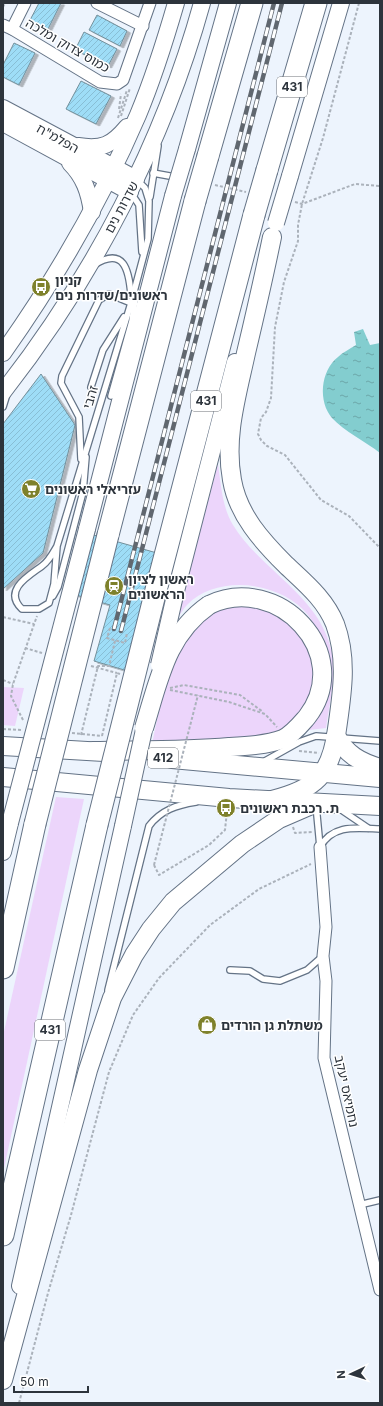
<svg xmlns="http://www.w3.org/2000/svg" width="383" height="1406" font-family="Inter,'Noto Sans Hebrew',sans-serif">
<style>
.green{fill:#ecd5fb}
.water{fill:url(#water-ripples)}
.building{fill:url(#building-hatch);stroke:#738f9a;filter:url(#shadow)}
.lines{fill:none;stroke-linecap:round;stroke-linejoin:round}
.lane-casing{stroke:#647386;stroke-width:8}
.street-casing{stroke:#647386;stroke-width:13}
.secondary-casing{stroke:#647386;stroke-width:18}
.primary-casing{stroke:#647386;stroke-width:20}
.highway-casing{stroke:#647386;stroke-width:23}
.path{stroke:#abb2bb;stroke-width:2;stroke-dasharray:3 2;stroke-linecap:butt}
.lane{stroke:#fff;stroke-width:5.5}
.street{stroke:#fff;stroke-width:11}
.secondary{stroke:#fff;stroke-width:16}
.primary{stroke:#fff;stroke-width:18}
.highway{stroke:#fff;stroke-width:21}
.rail-casing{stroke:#60676f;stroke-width:4.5}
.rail{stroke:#fff;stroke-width:3;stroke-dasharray:9;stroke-linecap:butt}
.secondary-bridge-casing{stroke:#647386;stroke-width:18;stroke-linecap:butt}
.primary-bridge-casing{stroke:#647386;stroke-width:20;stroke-linecap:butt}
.highway-bridge-casing{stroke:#647386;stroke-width:23;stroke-linecap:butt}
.path-bridge{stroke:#abb2bb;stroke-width:2;stroke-dasharray:3 2;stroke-linecap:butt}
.secondary-bridge{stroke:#fff;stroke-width:16}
.primary-bridge{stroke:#fff;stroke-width:18}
.highway-bridge{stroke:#fff;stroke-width:21}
.labels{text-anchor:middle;stroke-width:3;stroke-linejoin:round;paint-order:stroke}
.shield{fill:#fff;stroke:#6c7176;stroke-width:1}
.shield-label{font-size:12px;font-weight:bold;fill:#2d343c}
.street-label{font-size:13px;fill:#2d343c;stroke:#fff}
.poi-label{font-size:13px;font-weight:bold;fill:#2d343c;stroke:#fff;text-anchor:start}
</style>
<defs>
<pattern id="water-ripples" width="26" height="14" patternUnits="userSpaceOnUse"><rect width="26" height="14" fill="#83cdcf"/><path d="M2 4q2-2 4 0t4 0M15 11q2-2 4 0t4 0" fill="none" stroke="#6ca7a9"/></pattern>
<pattern id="building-hatch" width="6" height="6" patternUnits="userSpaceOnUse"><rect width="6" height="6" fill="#9eddf7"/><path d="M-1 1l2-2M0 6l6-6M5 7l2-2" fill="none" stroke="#88bed5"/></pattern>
<filter id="shadow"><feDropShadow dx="3.5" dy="2" stdDeviation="0" flood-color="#0004"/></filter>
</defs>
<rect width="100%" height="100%" fill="#edf4fd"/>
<g class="green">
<path d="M218,464C221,484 222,507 233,525C262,572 320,595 332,653C337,676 329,705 326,728L309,730C327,703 324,698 321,667C320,649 320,630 308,615C282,582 218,573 187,605C183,609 180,615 176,620Z"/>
<path d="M242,603L276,612L302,632L316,672L311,698L286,730L259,739L152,744L165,681L178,647L209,613Z"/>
<path d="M3,687L24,688L15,726L3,725Z"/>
<path d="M56,797L84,799L3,1173V1036Z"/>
</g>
<path class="water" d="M363,329L370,345L380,343V453C366,442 344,431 332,418C318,402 320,371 338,357C343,352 350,349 356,345L354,332Z"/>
<g class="building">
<path d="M39,3H61L47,31L29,22Z"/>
<path d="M97,15L127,31L120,46L89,30Z"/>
<path d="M84,32L117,49L108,66L75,50Z"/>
<path d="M14,43L35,53L19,85L3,77V65Z"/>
<path d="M81,81L111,96L96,124L66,109Z"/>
<path d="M41,374L75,425L43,553L3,589V424Z"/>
<path d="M83,532L164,555L131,672L94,661L110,605L66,592Z"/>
</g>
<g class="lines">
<defs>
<g id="lane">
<path d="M153,173L175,177"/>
<path d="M131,193L139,205L142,252"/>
<path d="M150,197L158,146"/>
<path d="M94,265C124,246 129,270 131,295"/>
<path d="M91,387L103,350L124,317"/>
<path d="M111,396L132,321L135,299"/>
<path d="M3,407L7,394"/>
<path d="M81,459L79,417L61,383L62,376L99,300L109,294L131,303"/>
<path d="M57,546C53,553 49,561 42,566C30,575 2,590 22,609H39L49,603L54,584L57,546L131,303L148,239L149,201L145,188L137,180"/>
<path d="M53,596L58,587L83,492L86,457"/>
<path d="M265,761L299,742L316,736L380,741"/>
<path d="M316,805L320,847"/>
<path d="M340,809L368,828"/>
<path d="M320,847C333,824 356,828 380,829"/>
<path d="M230,970L250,971L263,979L280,981L307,970L323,956"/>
<path d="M108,990L149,826C161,810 177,805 196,802"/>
<path d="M359,1205L380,1200"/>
</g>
<g id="street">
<path d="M25,3L12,29L100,82L117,84L123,80L150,3"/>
<path d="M97,3L143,26"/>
<path d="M3,25L12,29"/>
<path d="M320,847L326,927L323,956L326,981L324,1058L380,1290"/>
</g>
<g id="secondary">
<path d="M3,108L136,179"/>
<path d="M3,123L130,192"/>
<path d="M78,146C102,150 112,145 127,127"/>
<path d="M187,149L228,3"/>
<path d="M70,163C84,177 89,192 92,212"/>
<path d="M290,176L341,3"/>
<path d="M3,353C57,277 101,201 138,115C153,79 165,41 176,3"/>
<path d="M3,392C93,277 163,144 202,3"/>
<path d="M87,529L173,196"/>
<path d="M176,591L235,362"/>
<path d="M3,852L10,823"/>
<path d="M20,1286L123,826"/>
</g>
<g id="primary">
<path d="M336,736C347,755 360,762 380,768"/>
<path d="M3,746L104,752"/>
<path d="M93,751C138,750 184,751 229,747C247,746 266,745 283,739C293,734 300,725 307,717C356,653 277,572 209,605"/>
<path d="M172,759L380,778"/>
<path d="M3,777L229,798L380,806"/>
<path d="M272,800C315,789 331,776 337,729C342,694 348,659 335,624C325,599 305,583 286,565C262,541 238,515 232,480C224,437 237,395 246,353C255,315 264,276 272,237"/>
<path d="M3,1380L88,1070L112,998L134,955L151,929L173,902L242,844L279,819L316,803"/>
</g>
<g id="highway">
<path d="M208,156L252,3"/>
<path d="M267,170L316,3"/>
<path d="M108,535L195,201"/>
<path d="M157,586L254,215"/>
<path d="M3,968L35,824"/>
<path d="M3,1235L97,825"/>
</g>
</defs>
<use href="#lane" class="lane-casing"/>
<use href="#street" class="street-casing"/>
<use href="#secondary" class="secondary-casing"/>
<use href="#primary" class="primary-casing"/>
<use href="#highway" class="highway-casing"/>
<g class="path">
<path d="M359,3L323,138L302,204L298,225V241L284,282L275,327L271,398L266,412L261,418L258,434L261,440L267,446L285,455L321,500L349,516L380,548"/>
<path d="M3,7L5,3"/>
<path d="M119,109L121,94"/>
<path d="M121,116L130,88"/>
<path d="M118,118L127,90"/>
<path d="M215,185L246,192"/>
<path d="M295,202L302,204L355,184L380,186"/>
<path d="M3,617L34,624"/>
<path d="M110,628L107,638L125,643L127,633"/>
<path d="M25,648L42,653"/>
<path d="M91,666L117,673"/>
<path d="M3,680L13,684"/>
<path d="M170,688L184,685L240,695L263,712"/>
<path d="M170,690L229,702L265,714L277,727"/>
<path d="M23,720L11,696L13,684L37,616"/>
<path d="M3,729L22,730"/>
<path d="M72,733L102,736"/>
<path d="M81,735L98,666H109L115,641"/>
<path d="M102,736L117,673L120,674"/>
<path d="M299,751L319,753"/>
<path d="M293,827L295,833L312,832"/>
<path d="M154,865L159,875L209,845L225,830L227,811"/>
<path d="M19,1403L48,1293L71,1215L109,1072L133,1015L159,978L210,925L259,889L311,864"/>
</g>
<use href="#lane" class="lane"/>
<use href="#street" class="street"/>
<use href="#secondary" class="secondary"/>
<use href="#primary" class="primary"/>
<use href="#highway" class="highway"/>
<defs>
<g id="rail">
<path d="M114,629L274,3"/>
<path d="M121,631L282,3"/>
</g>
</defs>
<use href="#rail" class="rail-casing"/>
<use href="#rail" class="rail"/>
<defs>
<g id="secondary-bridge">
<path d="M173,196L187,149"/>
<path d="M276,223L290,176"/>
<path d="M159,665L176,591"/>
<path d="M10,823L87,529"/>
<path d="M123,826L147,716"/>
</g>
<path id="primary-bridge" d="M144,728C159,680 166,635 209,605"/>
<g id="highway-bridge">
<path d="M195,201L208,156"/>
<path d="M254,215L267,170"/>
<path d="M35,824L108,535"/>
<path d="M97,825L157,586"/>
</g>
</defs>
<use href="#secondary-bridge" class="secondary-bridge-casing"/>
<use href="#primary-bridge" class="primary-bridge-casing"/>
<use href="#highway-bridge" class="highway-bridge-casing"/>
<path class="path-bridge" d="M154,865L198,695"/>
<use href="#secondary-bridge" class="secondary-bridge"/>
<use href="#primary-bridge" class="primary-bridge"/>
<use href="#highway-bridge" class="highway-bridge"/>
</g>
<defs>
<symbol id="bus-disc" viewBox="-11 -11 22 22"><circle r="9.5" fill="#7e812b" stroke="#fff"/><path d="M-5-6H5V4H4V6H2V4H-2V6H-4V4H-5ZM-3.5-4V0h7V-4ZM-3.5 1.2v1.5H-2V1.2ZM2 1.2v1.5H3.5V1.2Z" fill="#fff"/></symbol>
<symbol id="supermarket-disc" viewBox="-11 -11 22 22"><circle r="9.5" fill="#7e812b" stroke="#fff"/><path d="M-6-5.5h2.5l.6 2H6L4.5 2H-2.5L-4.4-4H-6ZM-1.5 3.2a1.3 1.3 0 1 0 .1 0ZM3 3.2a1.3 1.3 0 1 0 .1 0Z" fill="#fff"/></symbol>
<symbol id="station-disc" viewBox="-11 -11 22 22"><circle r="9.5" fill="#7e812b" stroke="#fff"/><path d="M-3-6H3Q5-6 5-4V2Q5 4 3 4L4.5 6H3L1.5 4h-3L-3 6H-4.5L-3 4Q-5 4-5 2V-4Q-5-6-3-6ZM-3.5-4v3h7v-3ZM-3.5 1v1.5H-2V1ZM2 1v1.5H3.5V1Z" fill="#fff"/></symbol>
<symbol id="shop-disc" viewBox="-11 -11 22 22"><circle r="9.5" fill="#7e812b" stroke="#fff"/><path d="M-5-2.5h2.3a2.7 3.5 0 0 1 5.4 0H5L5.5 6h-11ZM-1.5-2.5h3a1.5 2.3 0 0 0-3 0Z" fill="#fff"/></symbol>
</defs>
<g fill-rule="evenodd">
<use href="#bus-disc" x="30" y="276" width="22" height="22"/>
<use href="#supermarket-disc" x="20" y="478" width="22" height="22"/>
<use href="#station-disc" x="103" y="575" width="22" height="22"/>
<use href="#bus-disc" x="215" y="797" width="22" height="22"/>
<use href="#shop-disc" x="196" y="1014" width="22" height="22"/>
</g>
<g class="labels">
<g class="shield">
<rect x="277" y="77" width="30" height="20" rx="3"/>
<rect x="191" y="391" width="30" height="20" rx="3"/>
<rect x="148" y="748" width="30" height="20" rx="3"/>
<rect x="35" y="1020" width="30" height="20" rx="3"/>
</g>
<g class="shield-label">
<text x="292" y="91">431</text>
<text x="206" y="405">431</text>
<text x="163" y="762">412</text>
<text x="50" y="1034">431</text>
</g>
<g class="street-label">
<text transform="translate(68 45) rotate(30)" y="5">כמוס צדוק ומלכה</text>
<text transform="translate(58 138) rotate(29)" y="5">הפלמ"ח</text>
<text transform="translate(121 207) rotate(-62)" y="5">שדרות נים</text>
<text transform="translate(90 397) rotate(-73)" y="5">זהבי</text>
<text transform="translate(347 1091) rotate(78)" y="5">נחמיאס יעקב</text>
</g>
<g class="poi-label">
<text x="55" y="285">קניון<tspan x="55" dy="15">ראשונים/שדרות נים</tspan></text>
<text x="45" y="494">עזריאלי ראשונים</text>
<text x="128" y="584">ראשון לציון<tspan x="128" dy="15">הראשונים</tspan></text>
<text x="240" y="813">ת. רכבת ראשונים</text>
<text x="221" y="1030">משתלת גן הורדים</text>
</g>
</g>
<rect width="383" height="1406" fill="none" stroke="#2d343c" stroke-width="8"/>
<g transform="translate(351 1374) rotate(266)" stroke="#ffffff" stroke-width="3" paint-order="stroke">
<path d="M0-3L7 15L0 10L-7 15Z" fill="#2d343c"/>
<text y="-6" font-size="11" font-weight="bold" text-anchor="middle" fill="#2d343c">N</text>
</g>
<path d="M14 1386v6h74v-6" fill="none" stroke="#2d343c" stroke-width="2"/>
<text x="20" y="1386" font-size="12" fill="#2d343c" stroke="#ffffff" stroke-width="3" paint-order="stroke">50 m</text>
</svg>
